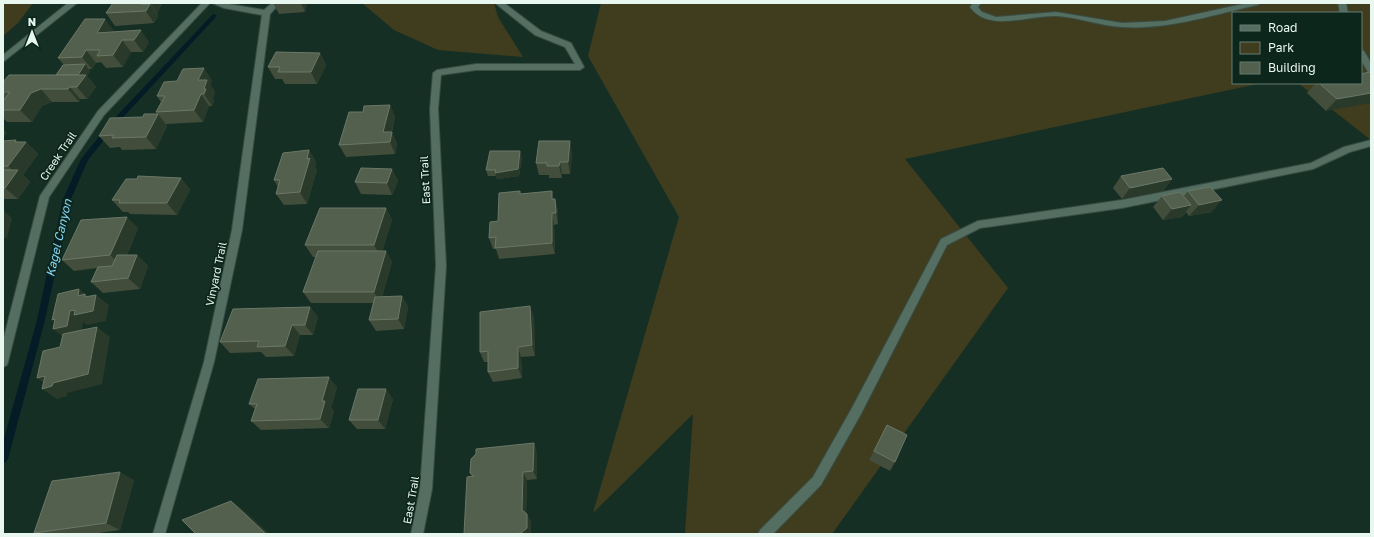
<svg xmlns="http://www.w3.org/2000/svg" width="1374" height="537" font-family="'Golos Text',sans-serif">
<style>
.green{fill:#403d1f}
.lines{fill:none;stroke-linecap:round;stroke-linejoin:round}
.stream{fill:#031c26;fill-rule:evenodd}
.lane-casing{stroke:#384d44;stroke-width:2}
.street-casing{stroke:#384d44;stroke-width:2}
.lane{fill:#546e62;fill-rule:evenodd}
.street{fill:#546e62;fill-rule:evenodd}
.wall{fill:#424e3b}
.shaded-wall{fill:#293a2a}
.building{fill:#53604e;stroke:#6b7868}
.labels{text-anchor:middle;stroke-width:3.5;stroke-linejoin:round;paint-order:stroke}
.street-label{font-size:11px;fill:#e8f7f0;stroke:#0c261b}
.water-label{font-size:12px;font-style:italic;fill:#86d5f6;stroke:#0c261b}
</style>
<rect width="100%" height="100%" fill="#162f25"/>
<g class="green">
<path d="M3,3H33L18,23L3,36Z"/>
<path d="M362,3H494L498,17L523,57L438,50L394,30Z"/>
<path d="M601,3H1371V140L1298,83H1361V13H1233V83H1262L905,159L1008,288L832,534H685L693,414L593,513L679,217L588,56Z"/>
</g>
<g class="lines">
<path class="stream" d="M214,14L217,16L216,17L115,126L88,160L71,199L45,320L8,459L6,462L3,464V442L37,320L63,199L81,159L111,122L212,15Z"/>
<defs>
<g id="lane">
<path d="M973,3H981L978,7L982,12L996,17L1056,12L1122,23L1165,21L1247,3H1261L1257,5C1213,15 1167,30 1122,27C1100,26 1078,17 1056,16C1029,15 988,33 970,7Z"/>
<path d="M1338,3H1346L1348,13H1340Z"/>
<path d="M1361,50L1364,51L1371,63V73L1368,72L1361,60Z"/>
<path d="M1371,140V146L1350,152L1313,169L1122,208L980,228L947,245L861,414L821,485L773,534H758L760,530L813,477L853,406L941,239L978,221L1122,200L1311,163L1344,147Z"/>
</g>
<g id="street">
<path d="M68,3H77L3,62V55Z"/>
<path d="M202,3H210L104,115L49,197L8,362L7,365L3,367V341L40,196L98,111Z"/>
<path d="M212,3H223L264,10L272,3H280L270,14L242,230L214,362L165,534H153L204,362L232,230L262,15L224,8Z"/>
<path d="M495,3H504L541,31L571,43L584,67L580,70H476L441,75L438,109L446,266L432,489L423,534H411L420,489L436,266L430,109L433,73L437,70L476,64H575L565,47L535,35Z"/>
</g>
</defs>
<use href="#lane" class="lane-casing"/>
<use href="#street" class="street-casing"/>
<use href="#lane" class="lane"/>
<use href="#street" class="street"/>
</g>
<g class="wall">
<path d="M113,3H165H162L157,14L158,16L154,23L115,26L106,13Z"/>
<path d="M273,3H307L305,12L279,14Z"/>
<path d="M114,31V32L149,42L143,52H131L123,67L106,68L101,62L96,63L92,69H89L90,71L87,76L96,87L87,99H80L79,102H52L42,106L32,122H7L3,118V82L56,75L64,65L58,58Z"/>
<path d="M320,53L326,65L317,84H285L282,79H275L268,67Z"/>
<path d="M212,80L210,84L215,92L213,98L214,101L212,106H209L203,122L166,124L167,126L156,149L122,150L120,147L110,148L99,136L143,117L157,114L156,112L161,102L157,96Z"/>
<path d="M1316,83H1361L1326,111L1307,93Z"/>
<path d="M390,105L395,117L392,132L397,144L395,154L346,157L339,145L363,112Z"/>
<path d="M3,140L4,141L26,142L38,154L23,175L30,182L18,199H3Z"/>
<path d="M309,150L316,162L315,167L317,170L307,204L284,205L276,194L278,187L274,180Z"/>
<path d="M572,153L570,174H562V178H549V175H539L536,163Z"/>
<path d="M522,157L519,176L497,179L496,176H488L486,170Z"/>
<path d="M392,169L398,181L392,195L361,194L355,182Z"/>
<path d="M1121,176L1172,179L1163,191L1122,199L1113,188Z"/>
<path d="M181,178L190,190L177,215L130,214L128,212H123L112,200Z"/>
<path d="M1188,191L1212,212L1189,216L1186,212L1182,217L1163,220L1153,207L1162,196H1184Z"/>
<path d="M521,194L553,199H555L558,211V224L554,225L555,254L499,259L496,249H493L489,238L498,221Z"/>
<path d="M386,208L392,220L382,251H386L392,262L382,297L402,296L408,307L404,329L376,331L369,320L373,303H311L303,292L316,257H313L305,245Z"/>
<path d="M138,228L127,255H137L148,266L140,289L103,293L91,282L97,268L74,271L62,260Z"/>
<path d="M310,307L318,317L313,335H300L294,356L266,357L261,352L230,353L220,342Z"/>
<path d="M534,316L535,356L521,357L522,378L493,382L488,372V362H484L480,352Z"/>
<path d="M337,387L331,408L334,411L329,428L261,430L251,421L255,409L249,404Z"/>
<path d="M393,399L385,429H357L349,420Z"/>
<path d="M887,425L895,462L890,471L869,460Z"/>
<path d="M537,452V479L527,480L526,513L531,522V534H464L472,476L470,473Z"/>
<path d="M134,480L120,530L92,534H36L34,533Z"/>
</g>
<g class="shaded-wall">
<path d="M142,3H143L147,9L150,4L158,16L154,23L141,4Z"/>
<path d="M150,3H162L157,14Z"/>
<path d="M301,3H307L305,12Z"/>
<path d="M105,19L114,31L106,45L97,33Z"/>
<path d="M141,30L149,42L143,52L134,40Z"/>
<path d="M122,40L131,52L123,67L113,55Z"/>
<path d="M86,50L96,63L92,69L82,57Z"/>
<path d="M320,53L326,65L317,84L311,72Z"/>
<path d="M85,64L90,71L87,76L96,87L87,99L77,87L76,78Z"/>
<path d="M204,68L212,80L210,84L215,92L213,98L214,101L212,106L204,94L198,80Z"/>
<path d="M70,87L80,99L79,102L68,89Z"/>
<path d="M41,89L52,102L42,106L32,122L20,110L31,93Z"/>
<path d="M1371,93V103L1326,111L1337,99Z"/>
<path d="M201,94L209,106L203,122L194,110Z"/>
<path d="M390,105L395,117L389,142L383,132Z"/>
<path d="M158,114L167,126L156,149L146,137Z"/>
<path d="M3,128L7,133L3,138Z"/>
<path d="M392,132L397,144L395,154L390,142Z"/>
<path d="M16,140L23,147L26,142L38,154L23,175L30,182L18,199L5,188L15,173L8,166L15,142Z"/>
<path d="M570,141L572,153L570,174L568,162Z"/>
<path d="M309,150L316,162L315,167L317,170L307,204L300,192Z"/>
<path d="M520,151L522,157L519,176L497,179L495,173Z"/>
<path d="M560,162L562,174V178L559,166Z"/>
<path d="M392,169L398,181L392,195L387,183Z"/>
<path d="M181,178L190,190L177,215L167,203Z"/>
<path d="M1172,179L1163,191L1122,199L1130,188Z"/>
<path d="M555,199L558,211V224L556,213Z"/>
<path d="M1222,200L1212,212L1189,216L1199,205Z"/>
<path d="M1191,205L1182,217L1163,220L1172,209Z"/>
<path d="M386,208L392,220L380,256L374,245Z"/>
<path d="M3,210L12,218L7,238H3Z"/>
<path d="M552,213L554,225L555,254L552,243Z"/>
<path d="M127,217L138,228L122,266L110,255Z"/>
<path d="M386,251L392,262L380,303L374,292Z"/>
<path d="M137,255L148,266L140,289L128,278Z"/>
<path d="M79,289L95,302L96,295L109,305L106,321L87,325L83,322L81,337L67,340L53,329L70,311L75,310Z"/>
<path d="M402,296L408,307L404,329L398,319Z"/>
<path d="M530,306L534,316L535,356L532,345Z"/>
<path d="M310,307L318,317L313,335L305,325Z"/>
<path d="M292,325L300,335L294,356L285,346Z"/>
<path d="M97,327L110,337L102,384L67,393V396L57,399L42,389L50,387L37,378L45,376Z"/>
<path d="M518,347L521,357L522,378L518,368Z"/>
<path d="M329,377L337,387L331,408L334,411L329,428L320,419L322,401Z"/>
<path d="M386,389L393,399L385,429L378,420Z"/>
<path d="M534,443L537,452V479L533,471Z"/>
<path d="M120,472L134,480L120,530L106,523Z"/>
<path d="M523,472L527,480L526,518L522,510Z"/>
<path d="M231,501L242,509L270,534H266Z"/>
<path d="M527,514L531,522V534H521V533Z"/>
</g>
<g class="building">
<path d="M113,3H142L141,4H150L146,11L106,13Z"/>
<path d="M85,19H105L97,33L141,30L134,40H122L113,55L97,56L100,50H86L82,57L58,58Z"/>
<path d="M276,52L320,53L311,72H278L280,67H268Z"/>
<path d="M85,64L78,75H56L63,65Z"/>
<path d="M204,68L198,80H207L204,89H206L204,94H201L194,110L156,112L165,96H157L164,82L177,81L183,69Z"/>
<path d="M1369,72L1371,74V93L1337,99L1319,83H1361V74Z"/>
<path d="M9,75H86L77,87H70L68,89H41L31,93L20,110H3V101L10,92H3V82Z"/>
<path d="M390,105L383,132H392L390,142L339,145L349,112H363L364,106Z"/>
<path d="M144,114H158L146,137L112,138L114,135L99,136L110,118L143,117Z"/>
<path d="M16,140L15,142H26L8,166H3V141Z"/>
<path d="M539,141H570L568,162H560L559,166H547V163H536Z"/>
<path d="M309,150L307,159L310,158L300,192L276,194L280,180H274L283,153Z"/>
<path d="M490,151H520L518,169L495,173L496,170H486Z"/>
<path d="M361,168L392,169L387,183L355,182Z"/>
<path d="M1163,168L1172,179L1130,188L1121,176Z"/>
<path d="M3,170H18L5,188H3Z"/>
<path d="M138,176L181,178L167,203H119L120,200H112L126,179H137Z"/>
<path d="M1210,187L1222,200L1199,205L1188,191Z"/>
<path d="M520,191V194L552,191V199H555L556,213H552V243L495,248L496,237L489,238L490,222L498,221L499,193Z"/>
<path d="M1180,192L1191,205L1172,209L1162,196Z"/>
<path d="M320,208H386L374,245H305Z"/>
<path d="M127,217L110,255L62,260L81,220Z"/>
<path d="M318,251H386L374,292H303Z"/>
<path d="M117,255H137L128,278L91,282L98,267L112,266Z"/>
<path d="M79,289L78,296L85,294V297L96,295L93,311L74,315L75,310L70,311L67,326L53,329L55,319L52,320L58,294Z"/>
<path d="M402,296L398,319L369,320L375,297Z"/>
<path d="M530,306L532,345L518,347V368L488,372V351L480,352V312Z"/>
<path d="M310,307L305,325H292L285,346L257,347L259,341L220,342L233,309Z"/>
<path d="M97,327L88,374L53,383L52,386L42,389L45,376L37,378L43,351L60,347L63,334Z"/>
<path d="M329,377L322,401H325L320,419L251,421L257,404H249L258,379Z"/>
<path d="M358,389H386L378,420H349Z"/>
<path d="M887,425L907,435L895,462L874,451Z"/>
<path d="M534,443L533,471L523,472L522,510L527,514V528L521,533L511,534H464L467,477L474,476L470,473L471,459L476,454V449Z"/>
<path d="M120,472L106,523L34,533L52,481Z"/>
<path d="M231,501L266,534H196L182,520Z"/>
</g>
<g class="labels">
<g class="street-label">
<text transform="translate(58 156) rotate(-56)" y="4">Creek Trail</text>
<text transform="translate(425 180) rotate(-93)" y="4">East Trail</text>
<text transform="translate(216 274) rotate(-78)" y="4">Vinyard Trail</text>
<text transform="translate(411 500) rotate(-80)" y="4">East Trail</text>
</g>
<g class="water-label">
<text transform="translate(59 238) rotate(-77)" y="4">Kagel Canyon</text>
</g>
</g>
<rect width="1374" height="537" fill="none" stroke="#e8f7f0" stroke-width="8"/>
<rect x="1232" y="12" width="130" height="72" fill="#0c261b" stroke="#647a70"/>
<rect x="1240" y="25" width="20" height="6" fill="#546e62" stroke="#647a70"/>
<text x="1268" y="32" font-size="12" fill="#e8f7f0">Road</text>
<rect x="1240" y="42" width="20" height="12" fill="#403d1f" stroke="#647a70"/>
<text x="1268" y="52" font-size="12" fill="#e8f7f0">Park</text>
<rect x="1240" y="62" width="20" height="12" fill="#53604e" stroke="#647a70"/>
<text x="1268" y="72" font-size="12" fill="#e8f7f0">Building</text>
<g transform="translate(32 32)" stroke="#0c261b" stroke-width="3" paint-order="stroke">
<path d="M0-3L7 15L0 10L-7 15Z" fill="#e8f7f0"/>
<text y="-6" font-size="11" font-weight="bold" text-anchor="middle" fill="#e8f7f0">N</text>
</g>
</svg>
